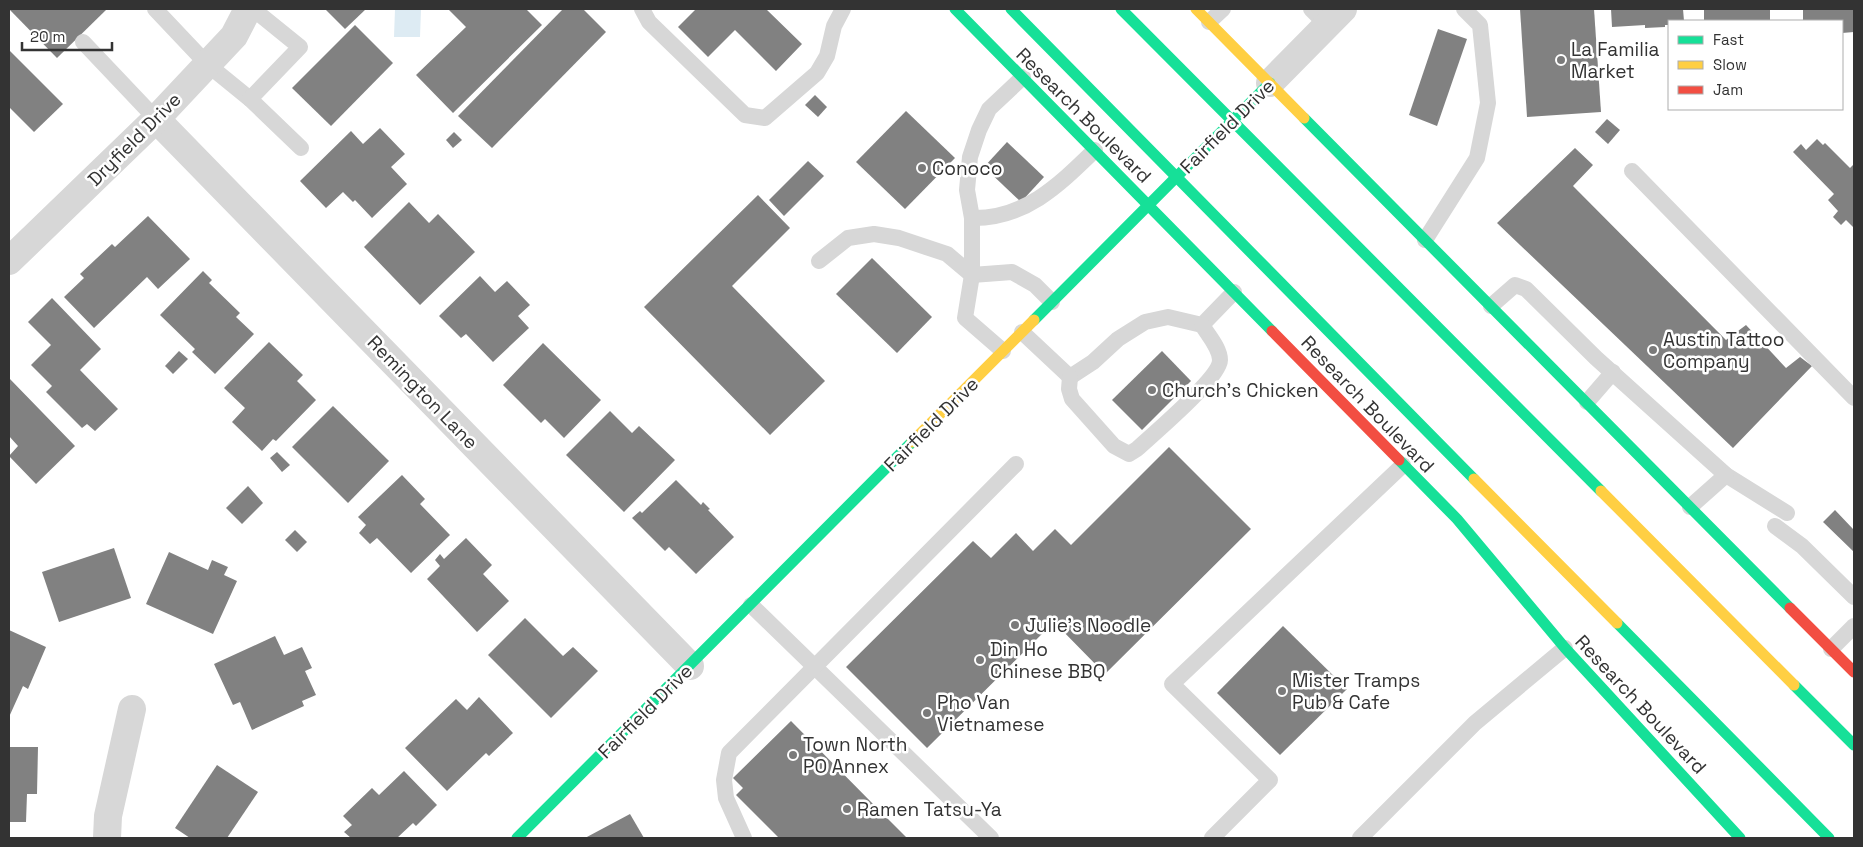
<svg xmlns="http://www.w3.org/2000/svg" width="1863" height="847" font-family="'Space Grotesk',sans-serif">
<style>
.water{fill:#ddebf3}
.building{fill:#818181}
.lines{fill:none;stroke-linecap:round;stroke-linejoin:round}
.lane{stroke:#d7d7d7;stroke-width:16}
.street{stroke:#d7d7d7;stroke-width:28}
.fast{stroke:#16e098;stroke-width:11}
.slow{stroke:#ffcf43;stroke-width:11}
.jam{stroke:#f24e42;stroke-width:11}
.fast-bridge{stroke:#16e098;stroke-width:11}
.slow-bridge{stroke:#ffcf43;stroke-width:11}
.poi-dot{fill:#7a7a7a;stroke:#fff;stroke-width:2}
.labels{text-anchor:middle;stroke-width:5;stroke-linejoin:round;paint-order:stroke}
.poi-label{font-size:19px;fill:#333;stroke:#fff;text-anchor:start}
.street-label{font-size:19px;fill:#333;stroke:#fff}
</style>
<rect width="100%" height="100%" fill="#fff"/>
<path class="water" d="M395,9H421L420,37H394Z"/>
<g class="building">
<path d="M9,9H107L57,58Z"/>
<path d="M325,9H366L345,29Z"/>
<path d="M448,9H526L542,25L453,113L416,75L466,27Z"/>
<path d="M563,9H583L606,32L492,148L458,116Z"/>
<path d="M696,9H766L802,44L776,71L735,30L708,57L678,27Z"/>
<path d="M1520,9H1594L1601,112L1527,117Z"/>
<path d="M1611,9H1683L1684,21H1669V25H1665V27L1645,28V25L1612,27Z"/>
<rect x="1704" y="9" width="66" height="12"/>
<path d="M1803,9H1854V32L1842,33V21H1803Z"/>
<path d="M355,25L393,63L331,126L292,88Z"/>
<path d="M1438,29L1467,39L1437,126L1409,115Z"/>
<path d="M9,50L63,104L34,132L9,107Z"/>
<path d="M815,95L827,107L818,117L805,105Z"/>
<path d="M906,111L955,158L905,209L856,162Z"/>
<path d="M1607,119L1620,130L1608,144L1595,132Z"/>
<path d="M380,128L405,154L391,167L407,184L372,218L355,200L353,202L343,192L326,208L300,181L351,131L363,144Z"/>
<path d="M454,132L462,140L453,148L446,140Z"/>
<path d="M1817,139L1823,145L1825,143L1850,168L1854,164V228L1846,220L1841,225L1833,217L1838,211L1828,200L1834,194L1793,152L1801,144L1806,150Z"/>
<path d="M1007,142L1044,177L1021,202L984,167Z"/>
<path d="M1575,148L1593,165L1573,186L1726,340L1746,325L1786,368L1800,357L1812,366L1733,448L1497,223Z"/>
<path d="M808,161L824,176L784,216L769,200Z"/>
<path d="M758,195L790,228L732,286L825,381L770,435L644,307Z"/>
<path d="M409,202L429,223L438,214L475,252L420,305L364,247Z"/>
<path d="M148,216L190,259L158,289L147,277L94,328L64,297L84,278L80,274L112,244L115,247Z"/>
<path d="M872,258L932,317L897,353L836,294Z"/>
<path d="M203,271L212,280L209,283L240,313L236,317L254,334L215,374L192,352L195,349L160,315Z"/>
<path d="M480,276L495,292L507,281L530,305L518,316L529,328L493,362L466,334L461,338L439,316Z"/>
<path d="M52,298L101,349L80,370L118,409L95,431L87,424L82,428L46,392L52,386L31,365L51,345L28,322Z"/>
<path d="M269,342L303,375L297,381L316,400L276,441L273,439L262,451L232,422L245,408L224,388Z"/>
<path d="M543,343L601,400L564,438L545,419L541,423L503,385Z"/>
<path d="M179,351L188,359L173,374L165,366Z"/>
<path d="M1162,351L1191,381L1142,430L1112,400Z"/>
<path d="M9,378L75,446L36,484L9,456L18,446L9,436Z"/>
<path d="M333,406L389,461L348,503L292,447Z"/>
<path d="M610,411L632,433L639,426L675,460L624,512L566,455Z"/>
<path d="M1169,447L1251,529L1105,674L1054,622L927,748L846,667L973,541L991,558L1016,533L1033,551L1055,529L1071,545Z"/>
<path d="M277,452L290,465L282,472L270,458Z"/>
<path d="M402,475L425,499L420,504L450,535L411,573L377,538L370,544L359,533L366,525L358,517Z"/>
<path d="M676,480L701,505L703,502L710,509L708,510L734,537L696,574L669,547L665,551L632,518L640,511L642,513Z"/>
<path d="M248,486L263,503L242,524L226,508Z"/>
<path d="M1835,510L1853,529L1854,528V552L1823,522Z"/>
<path d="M295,530L307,542L297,552L285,540Z"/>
<path d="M466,538L492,565L483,574L509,601L477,632L427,579L440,566L435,560L440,554L444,559Z"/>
<path d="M114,548L131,598L59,622L42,572Z"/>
<path d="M169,552L208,570L212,560L228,567L224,575L237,581L213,634L146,604Z"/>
<path d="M525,618L563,656L573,647L598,671L551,718L488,655Z"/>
<path d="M1283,626L1347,689L1280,755L1217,693Z"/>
<path d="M9,630L46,647L28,689L23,686L9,717Z"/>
<path d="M275,636L284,655L302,647L312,668L305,671L316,695L302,701L304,706L252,730L240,702L233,705L214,664Z"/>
<path d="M479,697L513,733L489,756L486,753L447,791L405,748L456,699L467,710Z"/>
<path d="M791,721L877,808L907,838H779L736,795L743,788L733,778Z"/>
<path d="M9,747H38L37,794H27L26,822H9Z"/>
<path d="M217,765L258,792L227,838H190L175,828Z"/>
<path d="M404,771L437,805L416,826L413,823L397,838H351L344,832L352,825L343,816L372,788L379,795Z"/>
<path d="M630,814L644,838H585Z"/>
</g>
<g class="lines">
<g class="lane">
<path d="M155,9L207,64L250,99"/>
<path d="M253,9L300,47L250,99L301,148"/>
<path d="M642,9L649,22L745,115L765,118L817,73L827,56L834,26L843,9"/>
<path d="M1311,9L1327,25"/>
<path d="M1209,22L1223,9"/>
<path d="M83,42L156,119"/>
<path d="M1632,171L1854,398"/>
<path d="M972,218C1025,219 1059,185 1095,150"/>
<path d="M1425,240L1477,158L1488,103L1480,25L1464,9"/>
<path d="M819,261L848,238L874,234L899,238L947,254L972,275L1012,272L1035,285L1052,302"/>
<path d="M1491,306L1515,285L1526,289L1596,358L1726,475L1787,513"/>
<path d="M1022,332L1070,377L1093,362L1118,339L1145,322L1168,317L1202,325L1234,292"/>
<path d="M1003,351L965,318L972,275V218L967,190L970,157L979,130L989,109L1023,77"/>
<path d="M1070,377L1069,389L1072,399L1114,446L1129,454L1137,449C1152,435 1220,378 1220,360C1220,348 1208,335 1202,325"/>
<path d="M1587,402L1613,372"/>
<path d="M1690,507L1726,475"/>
<path d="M1775,526L1802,546L1854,597"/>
<path d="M751,605L991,838"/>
<path d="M1831,649L1854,626"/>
<path d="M744,838L726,798L724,780L729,753L1016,464"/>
<path d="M1212,838L1270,780L1172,684L1403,465"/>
<path d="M1360,838L1475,723L1565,648"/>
</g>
<g class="street">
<path d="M1270,83L1343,9"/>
<path d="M156,119L690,666"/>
<path d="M9,261L156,119L234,36L248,9"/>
<path d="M107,838L108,816L132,709"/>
</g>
<g class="fast">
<path d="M955,9L1272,331"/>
<path d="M1304,118L1790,608"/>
<path d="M1034,320L1270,83"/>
<path d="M1399,460L1457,519L1565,648L1740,838"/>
<path d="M517,838L912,442"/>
</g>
<g class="slow">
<path d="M1196,9L1304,118"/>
<path d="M912,442L1034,320"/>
</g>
<g class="jam">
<path d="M1272,331L1399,460"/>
<path d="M1790,608L1854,672"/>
</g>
<g class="fast-bridge">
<path d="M1011,9L1474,479"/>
<path d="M1121,9L1601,491"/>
<path d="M1617,623L1829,838"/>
<path d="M1794,685L1854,745"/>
</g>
<g class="slow-bridge">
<path d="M1474,479L1617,623"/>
<path d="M1601,491L1794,685"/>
</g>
</g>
<g class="poi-dot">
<circle cx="1561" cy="60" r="5"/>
<circle cx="922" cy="168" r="5"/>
<circle cx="1653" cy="350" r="5"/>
<circle cx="1152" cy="390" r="5"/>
<circle cx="1015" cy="625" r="5"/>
<circle cx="980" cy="660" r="5"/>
<circle cx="1282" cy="691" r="5"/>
<circle cx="927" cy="713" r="5"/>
<circle cx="793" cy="755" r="5"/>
<circle cx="847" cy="809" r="5"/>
</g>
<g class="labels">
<g class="poi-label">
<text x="1571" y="56">La Familia<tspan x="1571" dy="22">Market</tspan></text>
<text x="932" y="175">Conoco</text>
<text x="1663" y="346">Austin Tattoo<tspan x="1663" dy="22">Company</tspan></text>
<text x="1162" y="397">Church's Chicken</text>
<text x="1025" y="632">Julie’s Noodle</text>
<text x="990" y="656">Din Ho<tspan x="990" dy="22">Chinese BBQ</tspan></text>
<text x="1292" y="687">Mister Tramps<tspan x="1292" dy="22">Pub &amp; Cafe</tspan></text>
<text x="937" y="709">Pho Van<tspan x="937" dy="22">Vietnamese</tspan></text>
<text x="803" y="751">Town North<tspan x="803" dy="22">PO Annex</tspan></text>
<text x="857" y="816">Ramen Tatsu-Ya</text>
</g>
<g class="street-label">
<text transform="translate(1084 115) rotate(45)" y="7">Research Boulevard</text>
<text transform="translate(1227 126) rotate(-45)" y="7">Fairfield Drive</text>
<text transform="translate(134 139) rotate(-45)" y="7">Dryfield Drive</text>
<text transform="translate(423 392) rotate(46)" y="7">Remington Lane</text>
<text transform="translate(1368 404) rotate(46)" y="7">Research Boulevard</text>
<text transform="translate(931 424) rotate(-45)" y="7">Fairfield Drive</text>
<text transform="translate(1641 704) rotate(47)" y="7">Research Boulevard</text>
<text transform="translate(645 711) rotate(-45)" y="7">Fairfield Drive</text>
</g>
</g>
<rect width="1863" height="847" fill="none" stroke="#333333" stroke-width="20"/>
<rect x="1668" y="20" width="175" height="90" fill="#ffffff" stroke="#adadad"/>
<rect x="1678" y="36" width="25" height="8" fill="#16e098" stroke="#adadad"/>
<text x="1713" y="45" font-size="15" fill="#333333">Fast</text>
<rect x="1678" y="61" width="25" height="8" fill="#ffcf43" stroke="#adadad"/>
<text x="1713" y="70" font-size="15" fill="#333333">Slow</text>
<rect x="1678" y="86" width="25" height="8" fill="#f24e42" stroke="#adadad"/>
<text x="1713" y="95" font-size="15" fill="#333333">Jam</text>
<path d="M22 42v8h90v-8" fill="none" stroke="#333333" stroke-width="2.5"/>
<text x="30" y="42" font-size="15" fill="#333333" stroke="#ffffff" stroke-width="4" paint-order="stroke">20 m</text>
</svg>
